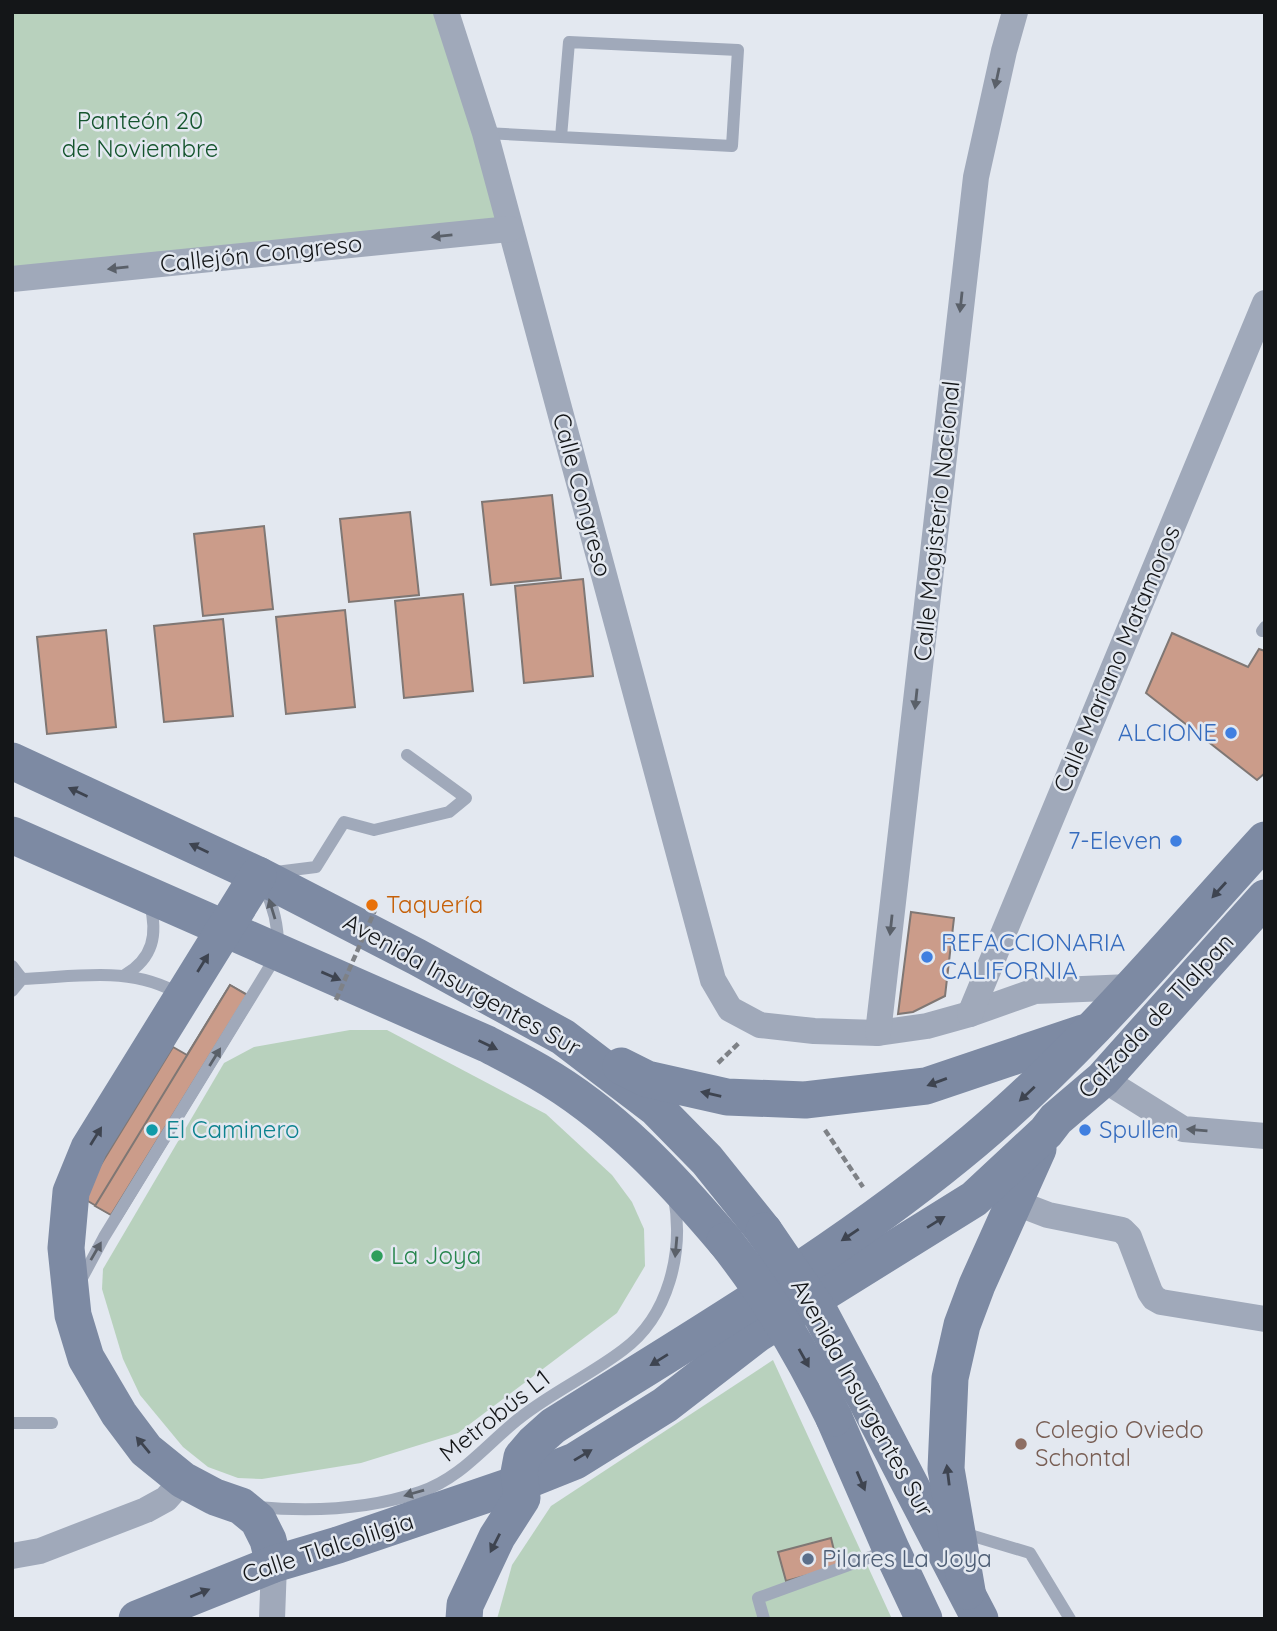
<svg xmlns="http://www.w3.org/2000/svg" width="1277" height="1631" font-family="Quicksand,sans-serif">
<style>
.green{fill:#b8d1bd}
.building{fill:#cb9c8a;stroke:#7f7774;stroke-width:2}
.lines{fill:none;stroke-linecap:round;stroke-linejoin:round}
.path{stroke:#7e8186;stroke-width:4.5;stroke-dasharray:7 3.5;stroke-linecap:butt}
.lane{stroke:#a0a9ba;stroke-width:12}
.street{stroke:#a0a9ba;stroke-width:26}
.secondary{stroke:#7d8aa3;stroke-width:37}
.path-bridge{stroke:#7e8186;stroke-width:4.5;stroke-dasharray:7 3.5;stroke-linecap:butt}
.secondary-bridge{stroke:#7d8aa3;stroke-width:37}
.oneway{fill:#5a6069}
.oneway2{fill:#3e4450}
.shop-dot{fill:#3f7fe0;stroke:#e3e8f0;stroke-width:2.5}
.food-dot{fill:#e8710a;stroke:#e3e8f0;stroke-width:2.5}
.culture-dot{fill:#0f9aa8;stroke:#e3e8f0;stroke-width:2.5}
.leisure-dot{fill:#2e9e5b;stroke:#e3e8f0;stroke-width:2.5}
.education-dot{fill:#8d6e63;stroke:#e3e8f0;stroke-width:2.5}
.service-dot{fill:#5c6f8a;stroke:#e3e8f0;stroke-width:2.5}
.labels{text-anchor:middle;stroke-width:5;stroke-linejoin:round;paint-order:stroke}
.park-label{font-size:24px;fill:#14542d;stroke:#e3e8f0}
.street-label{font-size:24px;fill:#141618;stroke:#e3e8f0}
.shop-label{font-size:24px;fill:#366cbe;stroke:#e3e8f0;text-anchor:end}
.food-label{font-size:24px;fill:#c56008;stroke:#e3e8f0;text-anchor:start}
.culture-label{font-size:24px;fill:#0d838f;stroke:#e3e8f0;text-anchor:start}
.leisure-label{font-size:24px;fill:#27864d;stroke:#e3e8f0;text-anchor:start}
.education-label{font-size:24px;fill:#785e54;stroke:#e3e8f0;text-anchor:start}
.service-label{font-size:24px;fill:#4e5e75;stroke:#e3e8f0;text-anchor:start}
</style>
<rect width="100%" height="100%" fill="#e3e8f0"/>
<g class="green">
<path d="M12,12H443L506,223L12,272Z"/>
<path d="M350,1030H387L546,1114L612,1175L632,1202L644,1229L645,1266L617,1313L458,1433L361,1463L262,1479L238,1478L208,1467L183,1447L140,1395L123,1359L102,1289L103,1269L224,1063L254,1047Z"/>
<path d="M773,1360L892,1619H497L512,1565L551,1506Z"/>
</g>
<g class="building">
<path d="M552,495L561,578L491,585L482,502Z"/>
<path d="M410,512L419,595L349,602L340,519Z"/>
<path d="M264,526L273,609L203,616L194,534Z"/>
<path d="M583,579L593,676L524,683L515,586Z"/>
<path d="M463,594L473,691L404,698L395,601Z"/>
<path d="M345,610L355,707L286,714L276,617Z"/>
<path d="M223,619L233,716L164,722L154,626Z"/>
<path d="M106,630L116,727L47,734L37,637Z"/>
<path d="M1172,633L1248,667L1259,649L1265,651V773L1257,780L1146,693Z"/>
<path d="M911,912L954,918L945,996L913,1012L898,1014Z"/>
<path d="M230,985L255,999L120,1220L81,1197L173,1047L187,1055Z"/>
<path d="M230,985L247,995L111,1215L95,1206Z"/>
<path d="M831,1538L838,1567L786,1581L778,1552Z"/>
</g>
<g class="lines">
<g class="path">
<path d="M718,1063L740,1042"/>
<path d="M825,1130L863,1187"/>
</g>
<g class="lane">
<path d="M485,133L732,146L738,50L569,42L561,137"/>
<path d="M1262,631L1265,627"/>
<path d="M276,872L316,867L344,822L374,830L449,812L466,798L407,755"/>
<path d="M12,966L22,979"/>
<path d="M125,975C153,958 158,935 150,904"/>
<path d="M12,991L22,979C78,977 131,965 181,995"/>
<path d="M81,1280L104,1237L278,953C279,929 275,909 264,887"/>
<path d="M12,1423H52"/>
<path d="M257,1507C312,1512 367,1510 420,1492C462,1478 487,1443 521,1417C553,1392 590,1375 623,1350C669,1316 684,1252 674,1197"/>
<path d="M960,1532L1030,1553L1070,1619"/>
<path d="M764,1619L758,1598L887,1551"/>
</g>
<g class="street">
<path d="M446,12L485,133L713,980L730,1009L760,1025L814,1031L878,1033L927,1026L970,1014L1035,991L1130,987"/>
<path d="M12,279L510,229"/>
<path d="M970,1014L1265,303"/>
<path d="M878,1033L976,177L1004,51L1015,12"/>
<path d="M1103,1079L1183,1129L1265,1136"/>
<path d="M1014,1202L1048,1215L1122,1230L1129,1237L1150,1292L1154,1298L1161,1302L1265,1319"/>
<path d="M12,1556L40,1551L146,1510L166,1499L183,1480"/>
<path d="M272,1619L274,1564"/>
</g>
<g class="secondary">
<path d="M12,761L258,875L417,957L563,1037L656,1108L707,1160L764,1231"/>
<path d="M12,835L487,1044C504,1053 522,1062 539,1072C612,1114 671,1177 725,1241"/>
<path d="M258,875L89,1148L71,1192L66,1248L73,1315L86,1358L119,1414L146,1450L183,1480L215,1497L241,1506L258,1520L268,1540L274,1564"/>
<path d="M621,1066L647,1079L727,1097L805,1100L926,1086L1083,1033"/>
<path d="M862,1392L980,1619"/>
<path d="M834,1418L891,1549L924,1619"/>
<path d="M967,1591L946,1469L950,1378L962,1325L977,1285L1038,1149"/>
<path d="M137,1619L274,1564L338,1545L520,1483L575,1461L665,1405L757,1334L974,1199L1046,1132L1056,1119L1103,1079L1265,898"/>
<path d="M464,1619L465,1605L497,1537L522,1498L519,1473L522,1457L534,1443L553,1426C696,1336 844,1250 974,1141C1081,1051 1171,943 1265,840"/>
</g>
<path class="path-bridge" d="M336,1000L375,910"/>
<g class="secondary-bridge">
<path d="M764,1231L820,1313L862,1392"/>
<path d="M725,1241C769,1296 803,1354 834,1418"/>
</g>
</g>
<defs><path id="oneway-solid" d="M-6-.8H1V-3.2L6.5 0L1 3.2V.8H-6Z" transform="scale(1.75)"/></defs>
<g class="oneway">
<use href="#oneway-solid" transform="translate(997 78) rotate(102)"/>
<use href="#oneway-solid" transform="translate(442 236) rotate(174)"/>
<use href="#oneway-solid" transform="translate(118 268) rotate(174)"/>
<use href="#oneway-solid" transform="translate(961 302) rotate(96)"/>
<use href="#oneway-solid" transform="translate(916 699) rotate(96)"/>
<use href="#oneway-solid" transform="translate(272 909) rotate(-107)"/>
<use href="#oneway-solid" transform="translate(891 925) rotate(96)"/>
<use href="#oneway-solid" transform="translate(215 1057) rotate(-58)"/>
<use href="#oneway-solid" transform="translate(1197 1130) rotate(-175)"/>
<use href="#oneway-solid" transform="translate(676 1247) rotate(95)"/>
<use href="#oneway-solid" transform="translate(96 1251) rotate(-60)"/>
<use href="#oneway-solid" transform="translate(414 1493) rotate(164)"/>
</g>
<g class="oneway2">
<use href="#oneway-solid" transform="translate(78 792) rotate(-155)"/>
<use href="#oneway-solid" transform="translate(199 848) rotate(-155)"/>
<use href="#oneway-solid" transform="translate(1219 890) rotate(132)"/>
<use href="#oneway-solid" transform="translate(203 963) rotate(-58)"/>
<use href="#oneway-solid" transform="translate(331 976) rotate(23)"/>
<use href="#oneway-solid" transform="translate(488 1045) rotate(26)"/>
<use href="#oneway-solid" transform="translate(937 1082) rotate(160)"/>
<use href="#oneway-solid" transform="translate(711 1094) rotate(-167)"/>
<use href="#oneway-solid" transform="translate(1027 1094) rotate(137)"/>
<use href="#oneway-solid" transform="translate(96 1136) rotate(-58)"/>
<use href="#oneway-solid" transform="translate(936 1222) rotate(-32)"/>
<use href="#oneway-solid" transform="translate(850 1235) rotate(146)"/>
<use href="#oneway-solid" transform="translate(804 1358) rotate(61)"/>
<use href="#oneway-solid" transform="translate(659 1360) rotate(148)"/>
<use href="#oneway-solid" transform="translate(143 1445) rotate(-130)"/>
<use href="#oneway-solid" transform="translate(583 1455) rotate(-31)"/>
<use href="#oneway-solid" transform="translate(948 1475) rotate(-97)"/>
<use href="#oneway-solid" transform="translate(861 1481) rotate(67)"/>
<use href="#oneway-solid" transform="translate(495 1543) rotate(117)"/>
<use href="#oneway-solid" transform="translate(200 1593) rotate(-22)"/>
</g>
<g class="shop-dot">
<circle cx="1231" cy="733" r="7"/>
<circle cx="1176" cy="841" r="7"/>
<circle cx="927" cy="957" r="7"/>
<circle cx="1085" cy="1130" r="7"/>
</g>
<circle class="food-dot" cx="372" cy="905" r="7"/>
<circle class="culture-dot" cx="152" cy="1130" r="7"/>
<circle class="leisure-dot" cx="377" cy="1256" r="7"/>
<circle class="education-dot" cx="1021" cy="1444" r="7"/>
<circle class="service-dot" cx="808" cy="1559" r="7"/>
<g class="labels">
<g class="park-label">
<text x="140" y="129">Panteón 20<tspan x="140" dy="28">de Noviembre</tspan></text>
</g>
<g class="street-label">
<text transform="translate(261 254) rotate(-6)" y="8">Callejón Congreso</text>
<text transform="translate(582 495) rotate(75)" y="8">Calle Congreso</text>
<text transform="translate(937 521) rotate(-84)" y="8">Calle Magisterio Nacional</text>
<text transform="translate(1117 659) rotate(-67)" y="8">Calle Mariano Matamoros</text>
<text transform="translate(462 985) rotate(29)" y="8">Avenida Insurgentes Sur</text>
<text transform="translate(1156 1016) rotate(-47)" y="8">Calzada de Tlalpan</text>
<text transform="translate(862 1398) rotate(61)" y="8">Avenida Insurgentes Sur</text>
<text transform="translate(495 1416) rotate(-38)" y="8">Metrobús L1</text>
<text transform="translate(328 1548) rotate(-18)" y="8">Calle Tlalcolilgia</text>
</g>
<g class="shop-label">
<text x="1217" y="741">ALCIONE</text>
<text x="1162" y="849">7-Eleven</text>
<text x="941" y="951" text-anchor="start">REFACCIONARIA<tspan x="941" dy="28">CALIFORNIA</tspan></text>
<text x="1099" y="1138" text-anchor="start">Spullen</text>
</g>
<g class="food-label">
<text x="386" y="913">Taquería</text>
</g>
<g class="culture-label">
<text x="166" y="1138">El Caminero</text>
</g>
<g class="leisure-label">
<text x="391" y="1264">La Joya</text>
</g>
<g class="education-label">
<text x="1035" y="1438">Colegio Oviedo<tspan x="1035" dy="28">Schontal</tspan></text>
</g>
<g class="service-label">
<text x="822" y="1567">Pilares La Joya</text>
</g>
</g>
<rect width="1277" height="1631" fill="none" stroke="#141618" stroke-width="28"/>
</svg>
